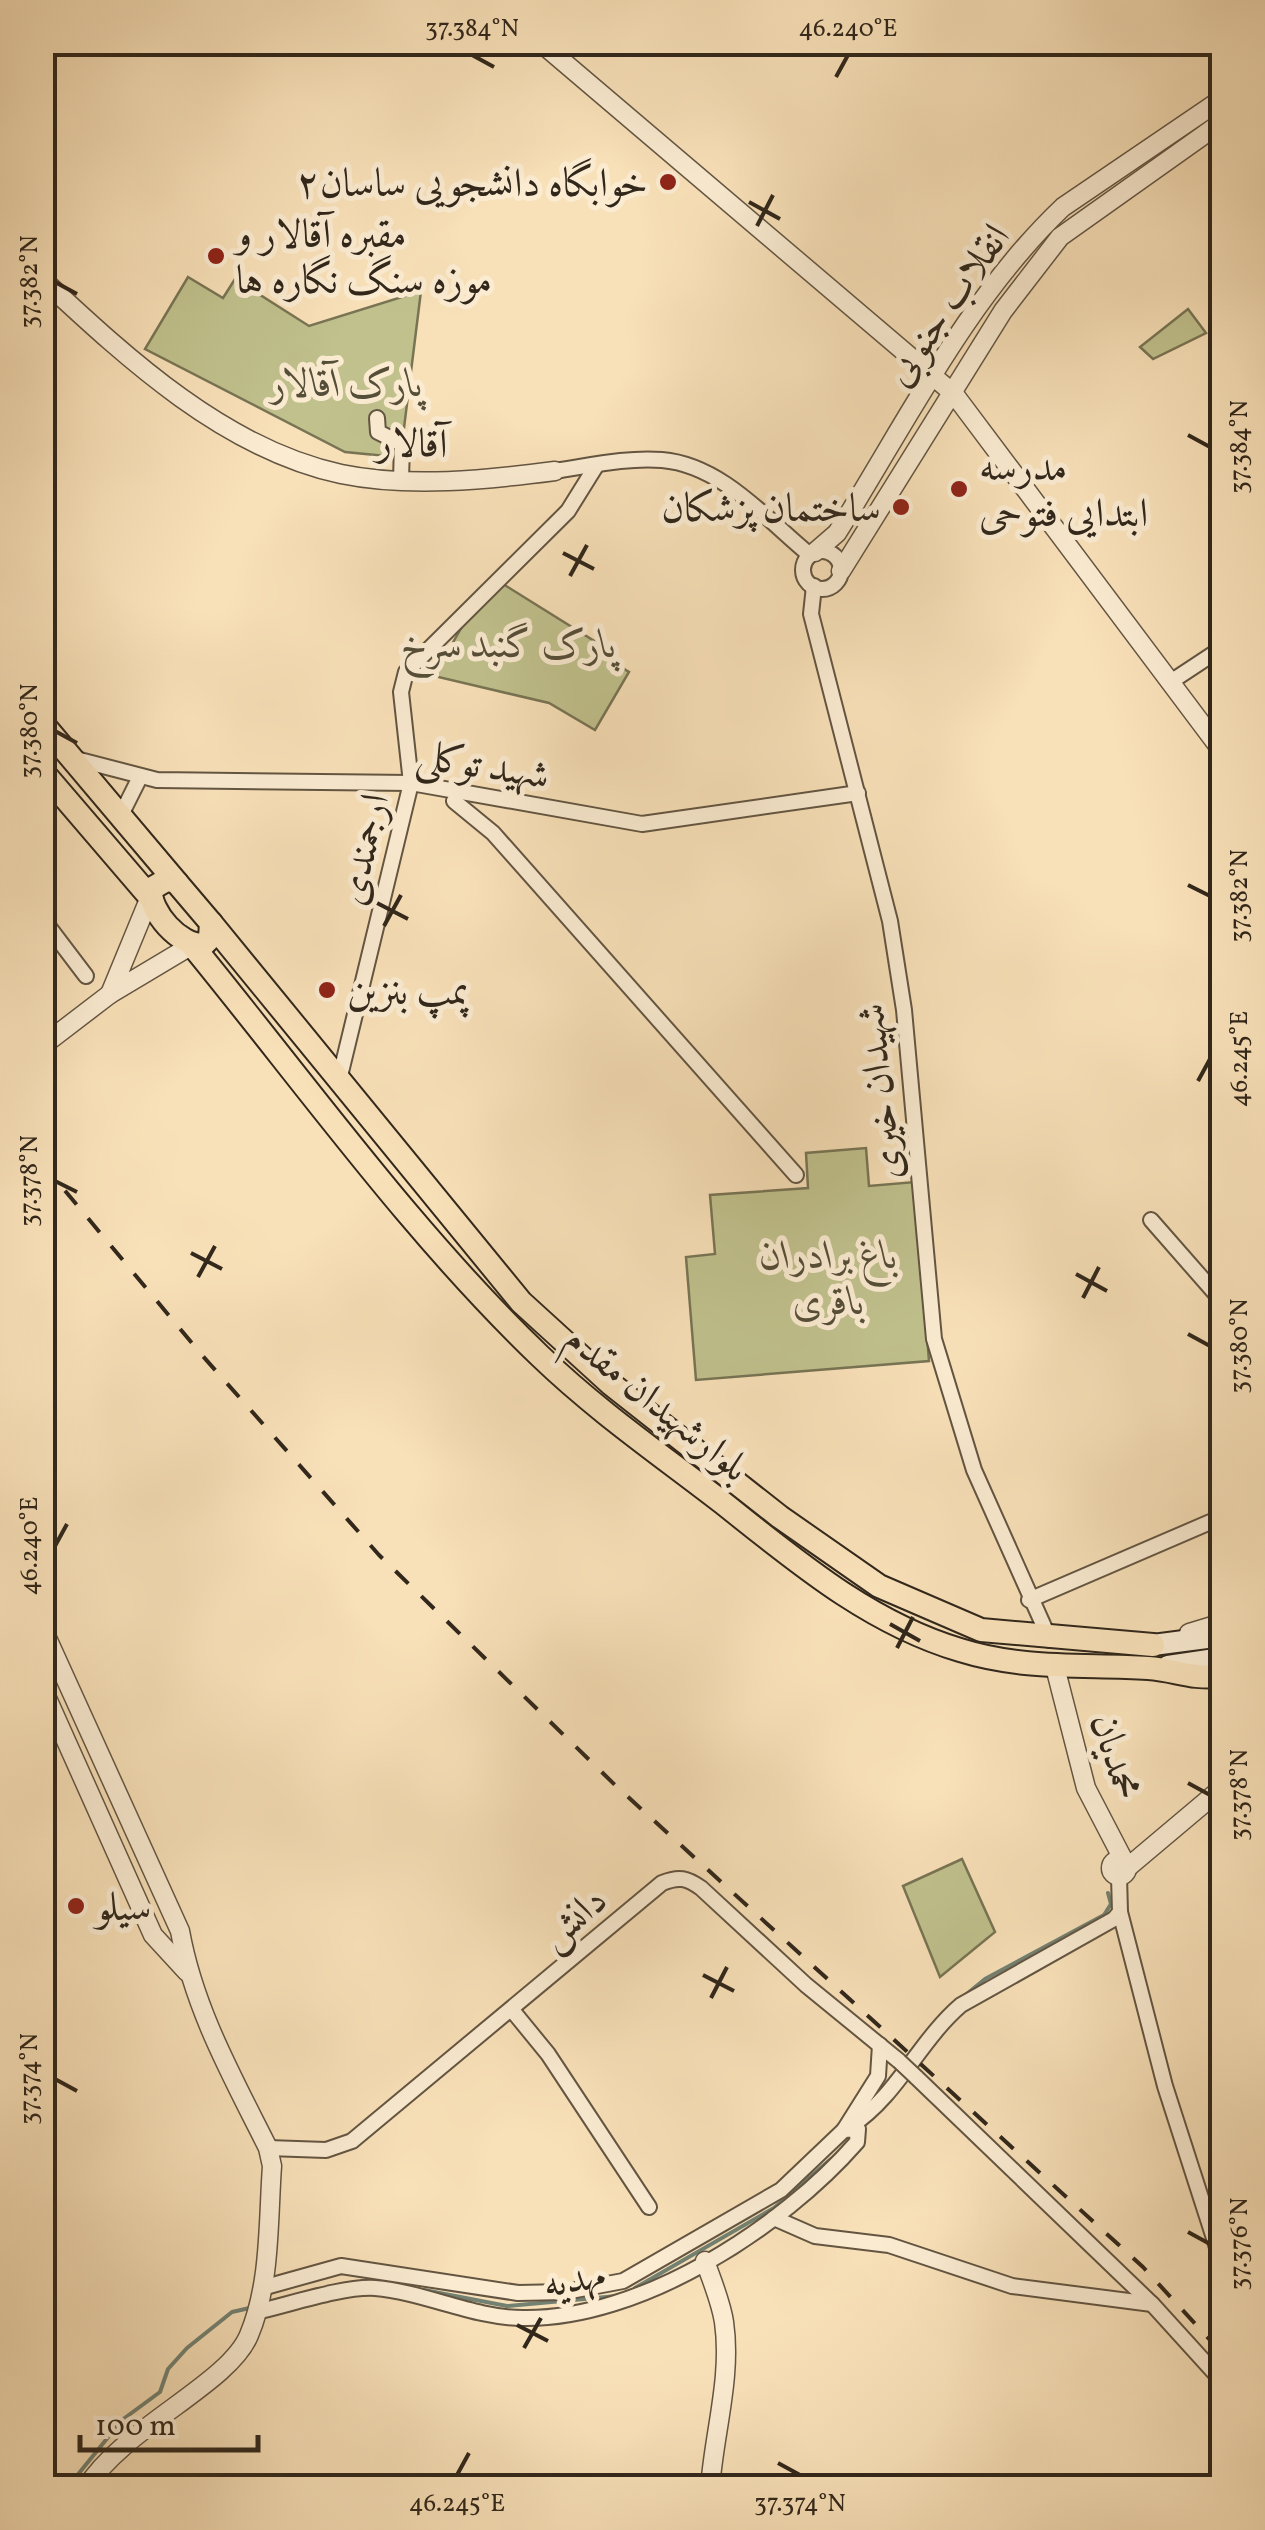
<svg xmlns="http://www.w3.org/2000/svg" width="1265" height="2530" font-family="Vollkorn,Amiri,serif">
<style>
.green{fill:#c0c18d;stroke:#787454;stroke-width:2.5}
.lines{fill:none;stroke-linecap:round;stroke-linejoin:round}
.stream{stroke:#728171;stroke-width:4}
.minor-casing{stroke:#635542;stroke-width:18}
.tertiary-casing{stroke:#635542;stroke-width:21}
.secondary-casing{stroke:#31271b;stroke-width:24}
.primary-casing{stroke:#31271b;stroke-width:26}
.minor{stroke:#faebd1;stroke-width:14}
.tertiary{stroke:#faebd1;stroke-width:18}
.secondary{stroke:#faebd1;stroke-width:20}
.primary{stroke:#f8e0b8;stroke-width:22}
.rail{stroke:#31271b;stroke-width:4;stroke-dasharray:18 18;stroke-linecap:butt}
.minor-bridge-casing{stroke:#635542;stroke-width:18;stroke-linecap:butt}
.minor-bridge{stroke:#faebd1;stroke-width:14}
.ticks{fill:none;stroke:#31271b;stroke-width:4}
.poi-dot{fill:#8f2418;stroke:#faebd1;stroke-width:4}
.labels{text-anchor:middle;stroke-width:10;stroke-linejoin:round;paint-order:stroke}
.poi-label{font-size:40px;fill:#31271b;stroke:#faebd1;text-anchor:start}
.street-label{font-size:40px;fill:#31271b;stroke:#faebd1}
.park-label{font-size:40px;font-style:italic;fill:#554e38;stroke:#faebd1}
.neatline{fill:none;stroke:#31271b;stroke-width:4}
.ticks-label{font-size:25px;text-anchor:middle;fill:#31271b}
</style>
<rect width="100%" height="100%" fill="#f8e0b8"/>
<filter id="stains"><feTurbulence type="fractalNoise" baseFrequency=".002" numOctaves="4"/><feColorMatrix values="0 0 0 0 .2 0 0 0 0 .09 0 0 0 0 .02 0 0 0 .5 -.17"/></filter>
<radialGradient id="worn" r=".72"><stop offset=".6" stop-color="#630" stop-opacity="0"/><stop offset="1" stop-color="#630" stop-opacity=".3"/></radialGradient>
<g class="green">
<path d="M188,277L223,298L235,279L309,326L421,291L402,444L407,458L345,452L145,349Z"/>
<path d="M1188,309L1206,333L1153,359L1140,347Z"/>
<path d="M503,584L607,649L606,658L629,672L595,730L549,703L434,676L468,616Z"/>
<path d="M866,1148L869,1186L915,1182L929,1361L696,1380L686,1257L715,1254L710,1195L808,1188L806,1153Z"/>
<path d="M962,1859L995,1932L940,1977L903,1886Z"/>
</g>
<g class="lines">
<g class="stream">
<path d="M946,2011L985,1979L1104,1915L1111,1904L1108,1893"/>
<path d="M375,2282L405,2286"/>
<path d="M635,2288L774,2208L831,2159"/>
<path d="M424,2290L507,2306L617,2296"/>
<path d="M67,2488L122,2420L160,2392L168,2369L187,2348L232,2312L254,2307"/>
</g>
<defs>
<g id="minor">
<path d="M377,418L378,432L402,444L401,480"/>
<path d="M555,471C589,466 627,457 662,460C722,465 767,520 810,555"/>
<circle cx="822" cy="570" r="19"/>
<path d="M814,586L811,614L890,921L904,1010L934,1339L974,1470L1050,1640"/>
<path d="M1172,681L1222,648"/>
<path d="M72,758L157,780L411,783L642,824L858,793"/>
<path d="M454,801L493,833L796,1175"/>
<path d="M120,817L140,777"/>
<path d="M42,918L86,976"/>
<path d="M334,1075L341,1072L411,783L401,692L406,672L568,511L596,466"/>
<path d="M1151,1220L1222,1301"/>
<path d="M1029,1600L1222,1517"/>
<path d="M1120,1912L1165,2086L1222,2263"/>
<path d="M512,2010L548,2054L649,2207"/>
<path d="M916,2077L1153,2305L1222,2381"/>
<path d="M851,2126C898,2095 919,2041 961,2005L1114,1919L1120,1912L1119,1876"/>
<path d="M268,2148L326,2150L352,2141L662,1883C679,1876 687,1878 701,1888L806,1985L899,2061"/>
<path d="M774,2218L815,2236L889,2245L1012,2286L1152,2304"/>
<path d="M262,2288L341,2266L518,2293L565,2292L623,2281L781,2190L844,2130L878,2076L880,2045"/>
<path d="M256,2312C288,2305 343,2286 375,2288C424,2292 474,2318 523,2318C640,2320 782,2228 857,2142L858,2129L844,2130"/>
</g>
<g id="tertiary">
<path d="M540,42L954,394L1222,751"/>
<path d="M42,279C126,357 224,449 341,474C409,488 486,480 555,471"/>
<path d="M815,552L837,533C906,423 968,297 1063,207L1222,99"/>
<path d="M841,571L1003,311L1060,237L1222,122"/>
<path d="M150,897L110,994L192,945"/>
<path d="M42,1046L110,994"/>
<path d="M42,1627L180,1931C194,2009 233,2078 268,2148L272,2166C268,2220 271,2283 249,2335C229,2384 124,2427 86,2488"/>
<path d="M1189,1633L1222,1623"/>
<path d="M1055,1667L1086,1788L1124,1861"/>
<path d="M42,1687L153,1935L187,1972"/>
<circle cx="1119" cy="1868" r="8"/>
<path d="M1127,1868L1222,1788"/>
<path d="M705,2261C712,2281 721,2302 724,2322C732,2377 714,2433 710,2488"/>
</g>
<g id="secondary">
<path d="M1153,1645L1222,1636"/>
<path d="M1168,1666L1222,1658"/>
</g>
<g id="primary">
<path d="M42,723L177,883"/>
<path d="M42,771L150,897"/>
<path d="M168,879L177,883L211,923L210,938L203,945C180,946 149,912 151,889Z"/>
<path d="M211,923L521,1302L611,1384L780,1517L879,1586L981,1630L1153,1645"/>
<path d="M192,945C305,1083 411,1232 540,1356C597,1411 661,1455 723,1503C796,1561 869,1623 960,1650C1024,1670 1084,1664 1148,1668C1177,1670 1189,1679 1222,1676"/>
</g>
</defs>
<use href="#minor" class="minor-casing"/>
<use href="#tertiary" class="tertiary-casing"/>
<use href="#secondary" class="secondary-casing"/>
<use href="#primary" class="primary-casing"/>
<use href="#minor" class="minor"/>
<use href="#tertiary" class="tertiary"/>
<use href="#secondary" class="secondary"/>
<use href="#primary" class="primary"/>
<path class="rail" d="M42,1163L201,1354L379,1555L615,1785L1143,2267L1222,2353"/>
<defs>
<path id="minor-bridge" d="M899,2061L916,2077"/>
</defs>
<use href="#minor-bridge" class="minor-bridge-casing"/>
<use href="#minor-bridge" class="minor-bridge"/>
</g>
<path class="ticks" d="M472,55L494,67M836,77L848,55M749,202L780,219M757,226L773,195M55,282L77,294M1188,435L1210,447M563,553L594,569M570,576L587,545M55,731L77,743M1188,885L1210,896M377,903L408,919M384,926L401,895M1198,1081L1210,1059M55,1181L77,1192M191,1253L222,1269M1076,1274L1107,1291M198,1277L215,1246M1083,1298L1099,1267M1188,1334L1210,1346M55,1546L67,1524M890,1624L920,1641M897,1648L913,1617M1188,1783L1210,1795M703,1975L734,1991M711,1998L727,1967M55,2079L77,2091M1188,2232L1210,2244M517,2325L548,2341M524,2348L541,2318M778,2463L800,2475M457,2475L469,2453"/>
<g class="poi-dot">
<circle cx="668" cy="182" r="10"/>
<circle cx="216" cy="256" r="10"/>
<circle cx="959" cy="489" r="10"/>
<circle cx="901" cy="507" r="10"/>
<circle cx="327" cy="990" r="10"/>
<circle cx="76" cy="1906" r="10"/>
</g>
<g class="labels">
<g class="poi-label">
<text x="648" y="196" text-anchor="end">خوابگاه دانشجویی ساسان۲</text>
<text x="236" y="247">مقبره آقالار و<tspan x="236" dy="46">موزه سنگ نگاره ها</tspan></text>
<text x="979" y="480">مدرسه<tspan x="979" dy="46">ابتدایی فتوحی</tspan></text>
<text x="881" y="521" text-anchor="end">ساختمان پزشکان</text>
<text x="347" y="1004">پمپ بنزین</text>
<text x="96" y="1920">سیلو</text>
</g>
<g class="street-label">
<text transform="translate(946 304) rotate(-55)" y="14">انقلاب جنوبی</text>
<text transform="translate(412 442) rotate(2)" y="14">آقالار</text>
<text transform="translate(483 764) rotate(9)" y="14">شهید توکلی</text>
<text transform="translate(362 849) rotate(-77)" y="14">ارجمندی</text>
<text transform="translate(878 1092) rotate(-96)" y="14">شهیدان خیری</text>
<text transform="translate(658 1402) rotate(39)" y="14">بلوارشهیدان مقدم</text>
<text transform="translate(1117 1756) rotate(73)" y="14">محمدیان</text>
<text transform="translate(572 1917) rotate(-40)" y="14">دانش</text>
<text transform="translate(574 2278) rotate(-10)" y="14">مهدیه</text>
</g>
<g class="park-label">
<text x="347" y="396">پارک آقالار</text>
<text x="509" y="657">پارک گنبد سرخ</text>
<text x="829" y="1268">باغ برادران<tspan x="829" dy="46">باقری</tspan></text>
</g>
</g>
<rect width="1265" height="2530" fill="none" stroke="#f8e0b8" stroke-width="110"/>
<path d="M80 2435v15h178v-15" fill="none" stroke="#31271b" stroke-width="5"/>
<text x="95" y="2435" font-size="30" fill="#31271b" stroke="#faebd1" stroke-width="8" paint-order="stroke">100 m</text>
<rect x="55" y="55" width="1155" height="2420" class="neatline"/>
<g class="ticks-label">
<text x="472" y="36">37.384°N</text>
<text x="848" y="36">46.240°E</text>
<text transform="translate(28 282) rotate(-90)" y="9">37.382°N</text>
<text transform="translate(1238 447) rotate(-90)" y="9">37.384°N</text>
<text transform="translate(28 731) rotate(-90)" y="9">37.380°N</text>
<text transform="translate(1238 896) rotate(-90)" y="9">37.382°N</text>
<text transform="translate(1238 1059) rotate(-90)" y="9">46.245°E</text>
<text transform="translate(28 1181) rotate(-90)" y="9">37.378°N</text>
<text transform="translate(1238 1346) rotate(-90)" y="9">37.380°N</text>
<text transform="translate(28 1546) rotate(-90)" y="9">46.240°E</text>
<text transform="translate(1238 1795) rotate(-90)" y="9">37.378°N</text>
<text transform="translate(28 2079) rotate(-90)" y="9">37.374°N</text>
<text transform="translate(1238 2244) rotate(-90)" y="9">37.376°N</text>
<text x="457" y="2511">46.245°E</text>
<text x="800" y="2511">37.374°N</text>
</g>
<rect width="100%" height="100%" filter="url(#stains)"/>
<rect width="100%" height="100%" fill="url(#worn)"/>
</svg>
